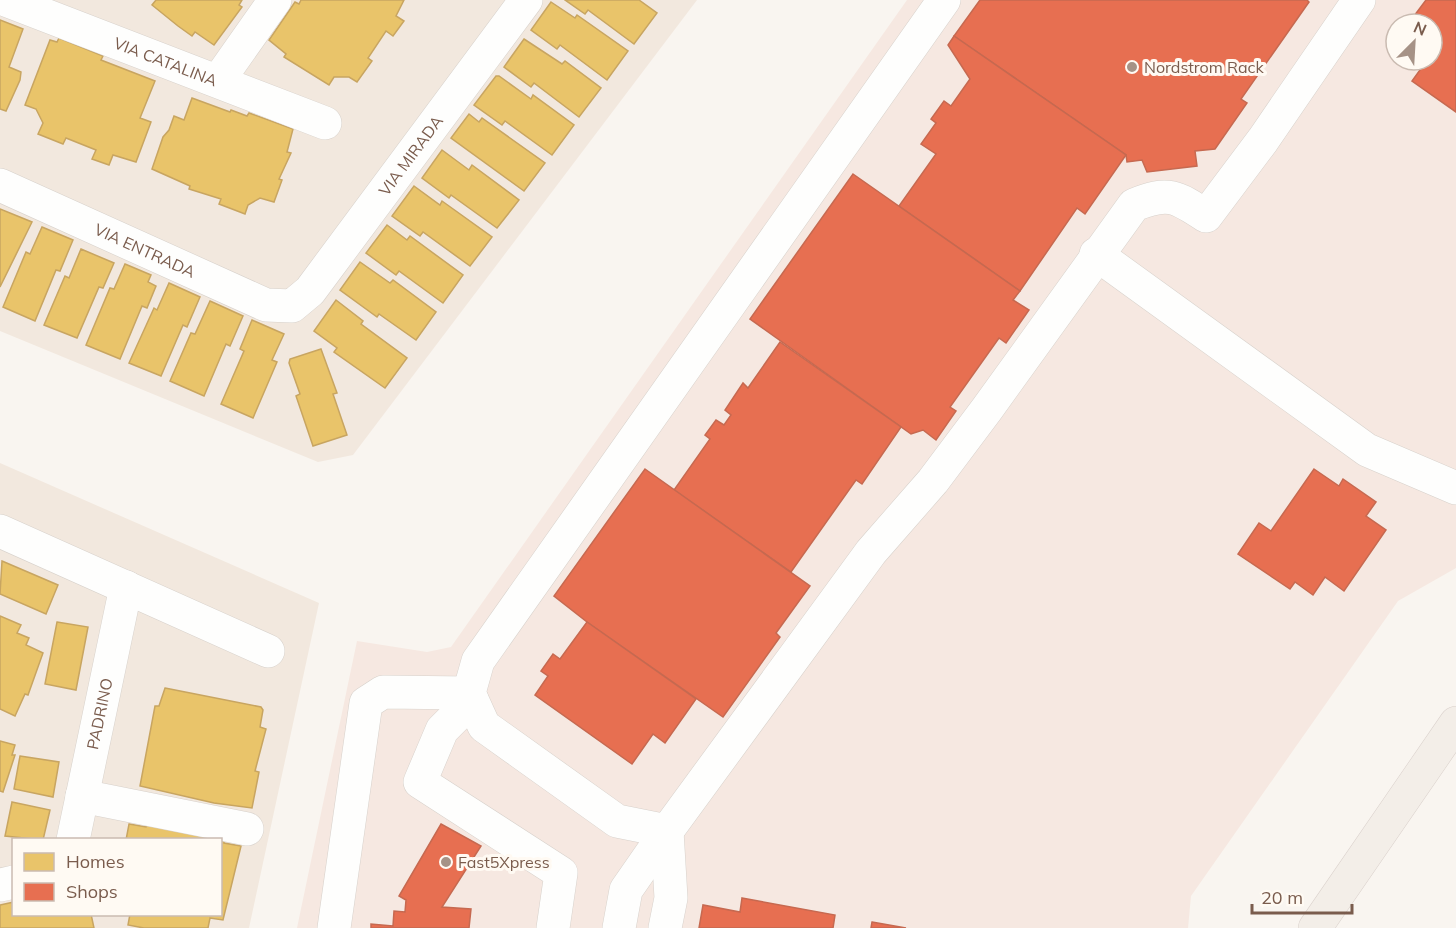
<svg xmlns="http://www.w3.org/2000/svg" width="1456" height="928" font-family="Mulish,sans-serif">
<style>
.residential{fill:#f2e8de;fill-rule:evenodd}
.commercial{fill:#f6e8e1;fill-rule:evenodd}
.homes{fill:#e9c46a;stroke:#c8a561;stroke-width:1.5}
.shops{fill:#e76f51;stroke:#c66950;stroke-width:1.5}
.lines{fill:none;stroke-linecap:round;stroke-linejoin:round}
.minor-casing{stroke:#d7d1cb;stroke-width:34}
.major-casing{stroke:#dad1cc;stroke-width:34}
.minor{stroke:#fefefd;stroke-width:33}
.major{stroke:#f3eee8;stroke-width:33}
.poi-dot{fill:#a69286;stroke:#fffaf3;stroke-width:2}
.labels{text-anchor:middle;stroke-width:6;stroke-linejoin:round;paint-order:stroke}
.street-label{font-size:16px;fill:#7a5c4d;stroke:#fffaf3}
.poi-label{font-size:16px;fill:#7a5c4d;stroke:#fffaf3;text-anchor:start}
</style>
<rect width="100%" height="100%" fill="#f9f5f0"/>
<g class="residential">
<path d="M0,0H697L353,455L318,462L0,331Z"/>
<path d="M0,463L319,603L249,928H0ZM14,840H220V914H14Z"/>
</g>
<path class="commercial" d="M907,0H1456V568L1398,601L1191,896L1188,928H297L357,641L427,652L451,647ZM1396,24H1432V60H1396Z"/>
<g class="homes">
<path d="M156,0H242L239,5L242,7L214,45L195,32L192,36L178,26L152,5Z"/>
<path d="M301,0H404L396,16L404,21L393,36L386,31L368,58L372,61L357,82L349,77H334L329,85L284,57L286,54L269,40L295,2L299,4Z"/>
<path d="M565,0H639L657,13L634,44L588,10L585,14Z"/>
<path d="M551,2L575,18L577,15L628,51L607,80L560,45L557,49L531,30Z"/>
<path d="M0,20L23,29L9,67L21,72L20,80L6,111L0,109Z"/>
<path d="M59,38L103,56L101,60L155,81L140,118L151,122L136,162L113,155L109,165L92,159L96,150L66,138L63,144L38,134L43,123L36,109L25,105L50,40L57,42Z"/>
<path d="M524,39L562,64L565,61L601,88L579,117L534,83L531,87L504,67Z"/>
<path d="M496,76H499L531,99L533,95L574,125L552,155L505,121L502,125L474,105Z"/>
<path d="M192,98L230,112L231,110L247,116L249,113L293,129L287,152L291,153L279,179L282,180L274,202L260,198L248,205L245,214L219,204L221,199L189,189L190,186L152,169L163,137L169,130L174,116L184,120Z"/>
<path d="M469,114L479,122L482,118L545,163L524,191L451,138Z"/>
<path d="M442,150L469,170L472,165L519,200L497,228L451,195L449,198L422,178Z"/>
<path d="M414,186L440,205L442,201L492,237L470,266L423,232L420,236L392,216Z"/>
<path d="M0,209L32,222L0,287Z"/>
<path d="M387,225L407,240L410,236L463,275L443,303L399,271L396,275L366,253Z"/>
<path d="M42,227L73,240L60,271L56,270L35,321L3,307L26,252L30,254Z"/>
<path d="M81,249L114,263L103,288L99,287L77,338L44,325L65,276L69,278Z"/>
<path d="M360,262L390,283L393,280L436,312L416,340L379,314L377,317L340,290Z"/>
<path d="M125,264L151,275L148,282L156,286L147,308L142,306L120,359L86,345L110,288L114,289Z"/>
<path d="M169,283L200,297L187,327L183,325L161,376L129,363L154,308L157,310Z"/>
<path d="M336,300L363,321L361,324L407,358L385,388L334,352L337,348L314,331Z"/>
<path d="M210,301L243,316L230,346L226,344L204,396L170,381L191,333L195,334Z"/>
<path d="M252,320L284,334L272,360L277,362L253,418L221,404L244,351L240,349Z"/>
<path d="M321,349L337,393L333,394L347,435L313,446L296,396L300,394L289,363L290,359Z"/>
<path d="M2,561L58,585L46,614L0,594Z"/>
<path d="M0,616L21,625L17,633L29,638L26,645L43,653L28,695L25,694L15,716L0,709Z"/>
<path d="M57,622L88,627L76,690L45,684Z"/>
<path d="M165,688L261,707L263,710L260,727L266,729L255,771L259,772L252,808L214,803L140,786L155,706H159Z"/>
<path d="M0,741L15,745L12,755H15L3,792L0,791Z"/>
<path d="M20,756L59,762L53,797L14,789Z"/>
<path d="M12,802L50,810L43,840L5,836Z"/>
<path d="M129,824L146,827L147,824L224,840V843L241,846L223,920L210,918L208,928H144L128,925L130,914H220V840H126Z"/>
<path d="M14,902V914H91L94,928H0V905Z"/>
</g>
<g class="shops">
<path d="M980,0H1307L1309,2L1241,99L1247,103L1215,149L1195,151L1197,166L1147,172L1142,160L1127,162L1126,155L954,36Z"/>
<path d="M1426,0H1456V112L1412,81L1420,70L1406,60H1432V24H1408Z"/>
<path d="M954,36L1126,155L1085,214L1077,208L1020,291L899,206L936,154L921,144L936,123L931,119L944,101L951,106L970,79L948,45Z"/>
<path d="M853,174L1020,291L1013,300L1029,310L1006,343L999,338L950,407L956,411L936,440L923,430L911,434L750,319Z"/>
<path d="M780,342L901,427L862,484L856,480L791,572L674,490L710,439L705,435L716,420L724,425L731,415L725,410L743,383L748,388Z"/>
<path d="M645,469L810,586L776,633L780,637L723,717L587,622L554,596Z"/>
<path d="M1314,469L1339,486L1343,479L1376,502L1366,516L1386,530L1344,591L1325,577L1313,595L1295,582L1290,589L1238,554L1259,523L1271,531Z"/>
<path d="M587,622L696,699L665,743L653,734L632,764L535,695L548,676L541,671L553,654L560,659Z"/>
<path d="M441,824L481,846L442,907L471,909L469,928H371V924L393,926L394,911L405,912L406,900L399,896Z"/>
<path d="M742,898L835,915L833,928H699L703,905L740,912Z"/>
<path d="M872,922L906,928H871Z"/>
</g>
<g class="lines">
<defs>
<g id="minor">
<path id="s1" d="M6,0L325,123"/>
<path d="M218,81L275,0"/>
<path id="s2" d="M0,185L266,305L292,306L310,291L526,0"/>
<path d="M1096,254L1367,450L1456,488"/>
<path d="M0,531L268,651"/>
<path d="M472,700L442,730L420,782L561,873L553,928"/>
<path d="M82,796L247,829"/>
<path d="M667,831L617,821L484,726L469,693L478,661L944,0"/>
<path id="s3" d="M73,840L126,587"/>
<path d="M0,885L14,882"/>
<path d="M334,928L366,703L383,692L469,693"/>
<path d="M619,928L626,890L667,831L871,552L933,481L987,409L1134,205C1168,191 1176,196 1206,216L1263,140L1359,0"/>
<path d="M665,928L671,898L667,831"/>
</g>
<path id="major" d="M1315,928L1456,723"/>
</defs>
<use href="#minor" class="minor-casing"/>
<use href="#major" class="major-casing"/>
<use href="#minor" class="minor"/>
<use href="#major" class="major"/>
</g>
<g class="poi-dot">
<circle cx="1132" cy="67" r="6"/>
<circle cx="446" cy="862" r="6"/>
</g>
<g class="labels">
<g class="street-label">
<text dy="6" stroke="none"><textPath href="#s1" startOffset="171">VIA CATALINA</textPath></text>
<text dy="6" stroke="none"><textPath href="#s2" startOffset="510">VIA MIRADA</textPath></text>
<text dy="6" stroke="none"><textPath href="#s2" startOffset="159">VIA ENTRADA</textPath></text>
<text dy="6" stroke="none"><textPath href="#s3" startOffset="129">PADRINO</textPath></text>
</g>
<g class="poi-label">
<text x="1144" y="73">Nordstrom Rack</text>
<text x="458" y="868">Fast5Xpress</text>
</g>
</g>
<rect x="12" y="838" width="210" height="78" fill="#fffaf3" stroke="#cabbb1" stroke-width="1.5"/>
<rect x="24" y="853" width="30" height="18" fill="#e9c46a" stroke="#cabbb1" stroke-width="1.5"/>
<text x="66" y="868" font-size="18" fill="#7a5c4d">Homes</text>
<rect x="24" y="883" width="30" height="18" fill="#e76f51" stroke="#cabbb1" stroke-width="1.5"/>
<text x="66" y="898" font-size="18" fill="#7a5c4d">Shops</text>
<g transform="translate(1414 42) rotate(24)"><circle r="28" fill="#fffaf3" stroke="#cabbb1" stroke-width="1.5"/>
<path d="M0-4.5L10 22L0 15L-10 22Z" fill="#a69286"/>
<text y="-9" font-size="16" font-weight="bold" text-anchor="middle" fill="#7a5c4d">N</text>
</g>
<path d="M1252 904v9h100v-9" fill="none" stroke="#7a5c4d" stroke-width="3"/>
<text x="1261" y="904" font-size="18" fill="#7a5c4d" stroke="#fffaf3" stroke-width="4.5" paint-order="stroke">20 m</text>
</svg>
